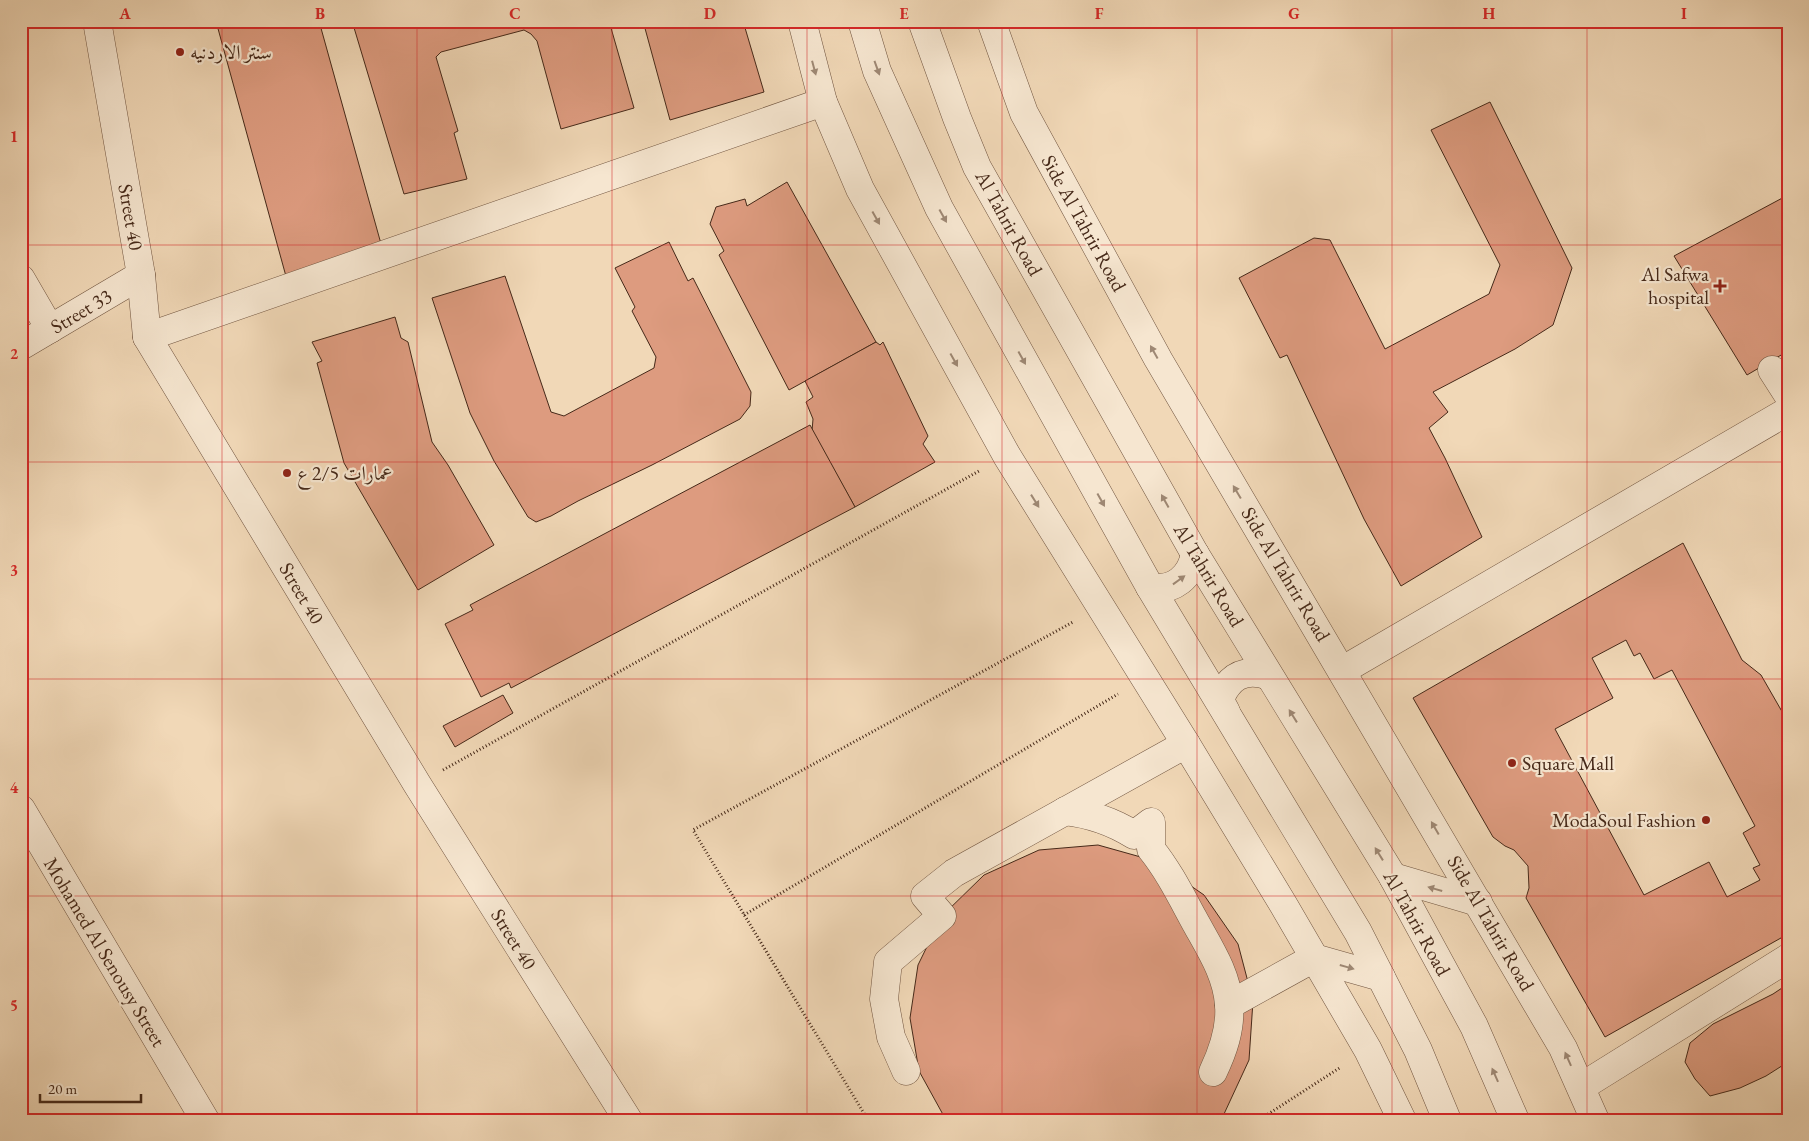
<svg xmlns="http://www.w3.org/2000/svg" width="1809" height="1141" font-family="'EB Garamond',Amiri,serif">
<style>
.building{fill:#dd9b7f;stroke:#462919;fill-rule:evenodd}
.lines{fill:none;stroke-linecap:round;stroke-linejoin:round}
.minor-casing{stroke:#715540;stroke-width:29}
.path{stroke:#462919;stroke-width:3;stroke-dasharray:1 2.5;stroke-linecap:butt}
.minor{stroke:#f6e6d0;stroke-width:28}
.oneway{fill:#9e8874}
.grid{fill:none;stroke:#d62828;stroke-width:1;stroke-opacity:0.55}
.poi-dot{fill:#8f2418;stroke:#f6e6d0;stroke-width:2}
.labels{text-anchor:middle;stroke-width:4.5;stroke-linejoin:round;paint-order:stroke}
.poi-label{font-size:20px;fill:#462919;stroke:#f6e6d0;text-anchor:start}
.street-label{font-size:20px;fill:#462919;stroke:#f6e6d0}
.neatline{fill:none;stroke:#d62828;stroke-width:2}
.grid-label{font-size:16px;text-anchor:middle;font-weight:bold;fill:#d62828}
</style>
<rect width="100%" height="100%" fill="#f1d8b7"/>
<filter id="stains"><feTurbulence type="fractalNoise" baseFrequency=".004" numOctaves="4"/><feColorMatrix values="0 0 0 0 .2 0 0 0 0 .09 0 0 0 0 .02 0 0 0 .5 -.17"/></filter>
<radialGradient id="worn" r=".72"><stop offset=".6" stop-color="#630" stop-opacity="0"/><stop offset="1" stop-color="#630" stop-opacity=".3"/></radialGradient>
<g class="building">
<path d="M231,21H319L383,251L287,280L217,25Z"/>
<path d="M352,21H609L634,108L561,129L537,41L531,34L524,30L441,52L436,57L458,131L454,133L467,179L404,194Z"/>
<path d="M643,21H743L764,92L670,120Z"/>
<path d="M1490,102L1572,268L1553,325L1515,349L1433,392L1448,412L1429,428L1445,458L1482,537L1401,586L1364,519L1287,355L1280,358L1239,278L1314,238L1330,240L1385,349L1489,294L1500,265L1431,130Z"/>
<path d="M787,182L876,342L789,390L719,255L724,251L710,224L716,207L745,199L747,206Z"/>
<path d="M1788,195V351L1747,375L1674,256Z"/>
<path d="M669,242L688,281L693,278L751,392L750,406L740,419L652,465L578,501L551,516L536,522L528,517L494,461L470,413L432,298L505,276L551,412L564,416L654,368L656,357L632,311L635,307L615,268Z"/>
<path d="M395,317L401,338L408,342L432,442L448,465L494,545L418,590L344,463L317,363L322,361L312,342Z"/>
<path d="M876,342L880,345L883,342L928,436L923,444L935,462L855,507L812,431L813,419L806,402L813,397L805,381Z"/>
<path d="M810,425L855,507L511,688L509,683L481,697L445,624L473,610L470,605Z"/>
<path d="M1683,543L1742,660L1761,675L1788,722V934L1605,1037L1526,898L1529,888L1528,866L1514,850L1505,846L1493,837L1413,698ZM1626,640L1634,656L1640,653L1654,679L1672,670L1755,826L1743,833L1760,865L1753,868L1760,880L1727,897L1709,862L1644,895L1555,729L1613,698L1592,658Z"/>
<path d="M503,695L513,713L455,747L443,726Z"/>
<path d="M1098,845L1155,861L1204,895L1238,944L1253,1001L1249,1060L1224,1114L1218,1120H946L919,1071L910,1018L918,965L942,916L984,875L1039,850Z"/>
<path d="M1788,984V1062L1766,1076L1740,1088L1710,1096L1695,1079L1685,1062L1690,1043L1713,1024L1773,994Z"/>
</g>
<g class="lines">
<defs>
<g id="minor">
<path d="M97,21L141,275L147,337L417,784L628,1120"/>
<path d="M802,21L823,102L860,189L1007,456L1186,744L1283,904L1368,1050L1402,1120"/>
<path d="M862,21L877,71L939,208L1150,587L1358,932L1418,1050L1447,1120"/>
<path d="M922,21L957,118L977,167L1195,554L1393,877L1474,1026L1515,1120"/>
<path d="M991,21L1024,113L1158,359L1563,1048L1595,1120"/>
<path d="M21,279L50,329"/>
<path d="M147,337L823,102"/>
<path d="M21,346L141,275"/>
<path d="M1772,370L1788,395"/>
<path d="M1150,587C1173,592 1191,577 1195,554"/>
<path d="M1343,670L1788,411"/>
<path d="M1226,712C1225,709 1221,704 1221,701C1221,696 1224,690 1227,686C1237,672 1253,670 1269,676"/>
<path d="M21,809L205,1120"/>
<path d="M1065,811C1091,814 1112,821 1134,835L1151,822V849C1168,870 1180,894 1193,918C1208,946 1227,973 1229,1005C1231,1029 1223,1051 1213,1072"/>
<path d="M1393,877L1478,902"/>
<path d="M1229,1005L1314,958L1381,977"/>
<path d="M906,1071L891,1037L884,999L888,962L942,916L925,896L954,873L1186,744"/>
<path d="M1581,1087L1788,958"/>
</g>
</defs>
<use href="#minor" class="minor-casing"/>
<g class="path">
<path d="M443,770L979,471"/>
<path d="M744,915L1118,694"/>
<path d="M868,1120L693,830L1073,622"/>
<path d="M1259,1120L1341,1067"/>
</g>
<use href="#minor" class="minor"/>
</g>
<defs><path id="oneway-solid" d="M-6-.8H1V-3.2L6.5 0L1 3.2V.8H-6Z" transform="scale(1.25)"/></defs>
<g class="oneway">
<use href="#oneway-solid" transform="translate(814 68) rotate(75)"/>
<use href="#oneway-solid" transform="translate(877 68) rotate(70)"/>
<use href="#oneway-solid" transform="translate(943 216) rotate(61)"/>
<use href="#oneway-solid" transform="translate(876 218) rotate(61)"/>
<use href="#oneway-solid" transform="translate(1154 352) rotate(-119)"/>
<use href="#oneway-solid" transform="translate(1022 358) rotate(61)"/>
<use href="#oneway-solid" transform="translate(954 360) rotate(61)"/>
<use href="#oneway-solid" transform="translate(1237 492) rotate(-121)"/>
<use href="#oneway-solid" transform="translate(1101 500) rotate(61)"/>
<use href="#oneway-solid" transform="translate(1035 501) rotate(58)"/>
<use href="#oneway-solid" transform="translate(1165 501) rotate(-119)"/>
<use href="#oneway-solid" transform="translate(1179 580) rotate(-36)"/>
<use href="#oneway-solid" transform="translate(1293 716) rotate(-122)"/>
<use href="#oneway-solid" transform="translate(1435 828) rotate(-120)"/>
<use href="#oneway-solid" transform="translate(1379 854) rotate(-122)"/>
<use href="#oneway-solid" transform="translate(1435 889) rotate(-164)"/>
<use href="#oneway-solid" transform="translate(1347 967) rotate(16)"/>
<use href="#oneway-solid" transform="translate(1568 1059) rotate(-114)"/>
<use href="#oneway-solid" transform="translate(1495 1075) rotate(-114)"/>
</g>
<path class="grid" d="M222,21V1120M417,21V1120M612,21V1120M807,21V1120M1002,21V1120M1197,21V1120M1392,21V1120M1587,21V1120M21,245H1788M21,462H1788M21,679H1788M21,896H1788"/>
<g class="poi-dot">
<circle cx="180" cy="52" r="5"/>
<path d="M1717.5 278.5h5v5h5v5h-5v5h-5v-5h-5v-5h5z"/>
<circle cx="287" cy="473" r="5"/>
<circle cx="1512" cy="763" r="5"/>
<circle cx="1706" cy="820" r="5"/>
</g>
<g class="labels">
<g class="poi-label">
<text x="190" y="59">سنتر الاردنيه</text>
<text x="1709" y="281" text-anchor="end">Al Safwa<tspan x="1709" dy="23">hospital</tspan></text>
<text x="297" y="480">عمارات 2/5 ع</text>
<text x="1522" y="770">Square Mall</text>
<text x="1696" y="827" text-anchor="end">ModaSoul Fashion</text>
</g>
<g class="street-label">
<text transform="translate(131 217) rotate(80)" y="7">Street 40</text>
<text transform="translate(1009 223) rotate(61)" y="7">Al Tahrir Road</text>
<text transform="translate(1084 223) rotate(61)" y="7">Side Al Tahrir Road</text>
<text transform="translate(81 311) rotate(-31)" y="7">Street 33</text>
<text transform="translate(1286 574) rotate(59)" y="7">Side Al Tahrir Road</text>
<text transform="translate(1209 575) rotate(59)" y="7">Al Tahrir Road</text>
<text transform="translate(302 593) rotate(59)" y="7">Street 40</text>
<text transform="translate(1417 923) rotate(61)" y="7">Al Tahrir Road</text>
<text transform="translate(1491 923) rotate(60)" y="7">Side Al Tahrir Road</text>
<text transform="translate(514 939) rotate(58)" y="7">Street 40</text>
<text transform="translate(105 952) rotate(59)" y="7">Mohamed Al Senousy Street</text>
</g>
</g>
<rect width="1809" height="1141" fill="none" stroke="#f1d8b7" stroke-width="55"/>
<path d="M40 1094v8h101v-8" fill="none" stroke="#462919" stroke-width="2.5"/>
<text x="48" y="1094" font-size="15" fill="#462919" stroke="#f6e6d0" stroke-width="4" paint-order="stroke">20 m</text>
<rect x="28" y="28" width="1754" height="1086" class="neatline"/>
<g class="grid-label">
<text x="125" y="19">A</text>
<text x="320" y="19">B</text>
<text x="515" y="19">C</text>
<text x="710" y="19">D</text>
<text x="904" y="19">E</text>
<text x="1099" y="19">F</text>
<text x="1294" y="19">G</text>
<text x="1489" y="19">H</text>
<text x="1684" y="19">I</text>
<text x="14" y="142">1</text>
<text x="14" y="359">2</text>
<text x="14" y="576">3</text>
<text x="14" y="793">4</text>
<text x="14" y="1011">5</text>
</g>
<rect width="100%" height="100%" filter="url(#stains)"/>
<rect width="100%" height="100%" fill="url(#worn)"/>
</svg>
